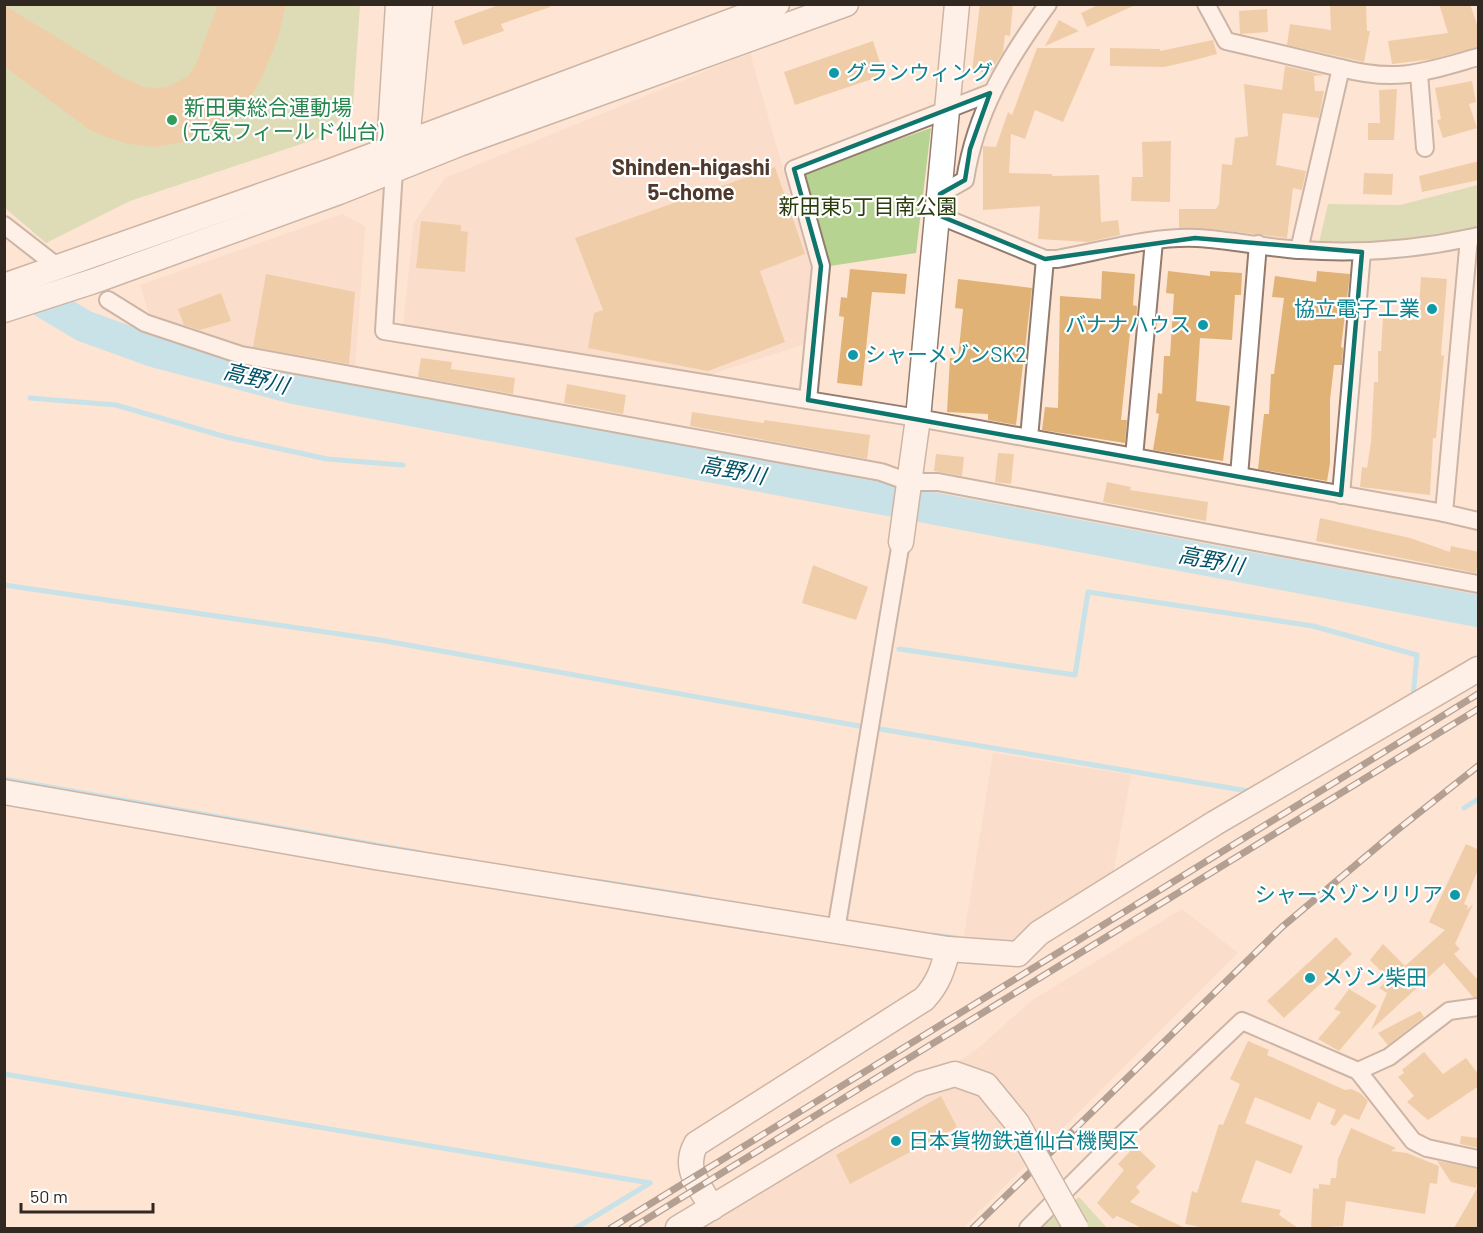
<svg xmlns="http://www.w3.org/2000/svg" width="1483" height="1233" font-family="Barlow,'Noto Sans JP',sans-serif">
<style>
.built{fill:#f7d6c1}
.green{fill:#b6d392}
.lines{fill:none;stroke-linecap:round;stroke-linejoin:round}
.stream{stroke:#87e0ff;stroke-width:5}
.river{stroke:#87e0ff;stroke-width:32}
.building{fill:#e1b275}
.street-casing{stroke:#937c6d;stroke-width:20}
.secondary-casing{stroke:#937c6d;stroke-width:27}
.street{stroke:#fff;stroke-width:16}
.secondary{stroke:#fff;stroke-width:24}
.rail-casing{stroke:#5c4f46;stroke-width:7}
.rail{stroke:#fff;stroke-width:4.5;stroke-dasharray:14;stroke-linecap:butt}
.secondary-bridge-casing{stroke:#937c6d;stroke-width:27;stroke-linecap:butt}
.secondary-bridge{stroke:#fff;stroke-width:24}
.marked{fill:none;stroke:#0f766e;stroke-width:4.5;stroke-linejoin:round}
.culture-dot{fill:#0f9aa8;stroke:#fff;stroke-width:2}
.leisure-dot{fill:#2e9e5b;stroke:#fff;stroke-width:2}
.labels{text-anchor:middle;stroke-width:4.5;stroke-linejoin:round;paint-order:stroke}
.culture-label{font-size:21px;fill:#0d838f;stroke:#fff;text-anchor:start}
.leisure-label{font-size:21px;fill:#27864d;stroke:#fff;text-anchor:start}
.park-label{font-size:21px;fill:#2b3d0d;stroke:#fff}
.neighbourhood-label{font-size:22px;font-weight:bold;fill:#4e392c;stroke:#fff}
.water-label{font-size:22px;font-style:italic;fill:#015267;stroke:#fff}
</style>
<rect width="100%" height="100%" fill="#fee4d3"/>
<g class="built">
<path d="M750,53L812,271L805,344L709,375L403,325L414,223L445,178Z"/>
<path d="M342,214L365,226L355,371L244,352L151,320L140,285Z"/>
<path d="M993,753L1131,775L1111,886L1012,945L964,936Z"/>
<path d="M1182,909L1238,953L963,1228H690L975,1051L1031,1001Z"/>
</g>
<g class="green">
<path d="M4,5H360L353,104L325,136L130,201L46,243L5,208Z"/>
<path d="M931,128L916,253L830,266L803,175L822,166Z"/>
<path d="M1478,185V227L1372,244L1319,243L1328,204L1400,205Z"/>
<path d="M1079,1197L1107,1228H1038Z"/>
</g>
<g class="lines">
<g class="stream">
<path d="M30,398L116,405L226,437L327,459L403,465"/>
<path d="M4,585L380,640L859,726"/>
<path d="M899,649L1075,675L1088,592L1313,626L1417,655L1413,697"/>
<path d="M880,729L1254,792"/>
<path d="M4,779L422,853"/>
<path d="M1464,808L1478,799"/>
<path d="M597,881L698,897"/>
<path d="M934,935L957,938"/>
<path d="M4,1074L650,1183"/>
<path d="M576,1228L650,1183"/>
</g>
<path class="river" d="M15,285L84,326L153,351L294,388L1478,611"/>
</g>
<g class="building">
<path d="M218,4H286L278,38L262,77L250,98L221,126L196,140L155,147L128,144L103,136L90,130L5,67L4,5L120,76L141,86L157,88L169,86L188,76L195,66Z"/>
<path d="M502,4H549L550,7L501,24L504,31L463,45L454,21Z"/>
<path d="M980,4H1013L1010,36L1005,35L1003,52L990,73L972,71Z"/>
<path d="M1100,4H1135V5L1087,27L1081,13Z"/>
<path d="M1330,4H1366L1367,31H1370L1364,62L1287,45L1290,24L1331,30Z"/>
<path d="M1439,4H1470L1479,30V47L1433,59L1392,64L1388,41L1448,33Z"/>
<path d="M1267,9L1268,32L1240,34L1239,11Z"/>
<path d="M1059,20L1079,31L1045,46Z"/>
<path d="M1213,40L1217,54L1191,61L1164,67L1110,66V48L1160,49V51Z"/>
<path d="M873,41L884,75L795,105L784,72Z"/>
<path d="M1037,48H1095L1063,122L1035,110L1025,139L1011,134L1009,173L1052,174V176L1099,175L1101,222L1118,220L1120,235L1088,242L1038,239L1040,206L983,210V146L996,147L1008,112L1012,115Z"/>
<path d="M1285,66L1324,75L1314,76L1315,91H1324L1319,118L1283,113L1276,165L1306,171L1302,190L1293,188L1287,238L1211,229L1179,228V209H1216L1219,204L1222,164L1232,165L1235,138L1248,136L1244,84L1282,90Z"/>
<path d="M1472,81L1476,102L1469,104L1477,128L1443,138L1437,120L1441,119L1435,88Z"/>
<path d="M1397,89L1394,140H1368V123H1380L1379,90Z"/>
<path d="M1171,141L1170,202L1131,201L1132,177H1143L1142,142Z"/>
<path d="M1479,161V180L1422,192L1419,176Z"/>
<path d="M775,167L805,254L760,271L785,342L708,371L588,348L594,313L603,310L575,238Z"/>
<path d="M1364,173L1393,174L1392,195L1363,194Z"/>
<path d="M421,221L461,225V231L468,232L465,272L416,268Z"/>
<path d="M850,269L907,274L905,294L872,292L862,386L837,383L844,317L839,316L841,297L847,298Z"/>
<path d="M1102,271L1135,274L1133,305L1137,306L1136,324H1131L1121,420H1127L1125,443L1042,430L1045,407L1058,408L1060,296L1101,299Z"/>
<path d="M1168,271L1210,276V271L1242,273L1241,295H1235L1232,340L1200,338L1196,401L1230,406L1223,461L1153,450L1159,414L1156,413L1158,393L1162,394L1164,356H1170L1174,294L1166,293Z"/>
<path d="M1317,271L1350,274L1341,347L1343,348L1342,365H1334L1330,400V463L1327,481L1258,469L1264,414H1269L1271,374H1274L1284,298L1272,297L1275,276L1316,282Z"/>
<path d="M266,274L355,292L349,364L253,347Z"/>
<path d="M1421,277L1447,279L1441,355L1444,356L1436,438H1433L1430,495L1360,487L1362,467L1367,468L1371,442L1374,382H1378V351H1381L1383,318L1418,320Z"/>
<path d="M958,279L1032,288L1016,425L988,420V414L947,412L950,358L958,359L963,309L955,308Z"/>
<path d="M221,293L231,321L200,330L184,325L178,309Z"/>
<path d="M421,358L452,362L451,369L515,378L513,394L418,377Z"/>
<path d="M567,384L626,395L623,414L564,403Z"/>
<path d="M692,412L764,423V420L870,435L867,459L690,426Z"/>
<path d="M998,453L1014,454L1011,484L995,482Z"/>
<path d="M936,454L964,457L962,476L934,471Z"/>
<path d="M1107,482L1131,487L1130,490L1208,502L1206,521L1103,502Z"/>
<path d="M1320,518L1410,538L1450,552L1451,546L1479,552L1476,573L1316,541Z"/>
<path d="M813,565L868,587L856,620L802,603Z"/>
<path d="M1466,844L1479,850V867L1464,904L1468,906L1467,910L1473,904L1455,944L1460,949L1454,954L1479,981V997H1473L1444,963L1371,1030L1387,993L1379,988L1389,979L1370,960L1383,944L1405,966L1445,930L1429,922Z"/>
<path d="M1336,937L1352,954L1284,1018L1267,1001Z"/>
<path d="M1349,989L1377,1006L1339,1051L1318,1039L1341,1012L1334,1009Z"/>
<path d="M1420,1011L1424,1017L1388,1045L1378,1033Z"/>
<path d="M1248,1041L1269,1050L1267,1055L1345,1090L1351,1089L1360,1093L1368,1101L1359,1120L1344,1114L1335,1126L1330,1124L1336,1110L1318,1102L1310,1120L1255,1097L1245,1123L1303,1146L1291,1174L1256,1160L1241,1202L1281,1210L1279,1215L1298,1228H1205L1185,1224L1192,1191L1197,1193L1219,1124L1223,1125L1240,1084L1230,1079Z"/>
<path d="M1424,1052L1443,1074L1466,1058L1479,1075V1086L1428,1120L1407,1102L1414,1096L1398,1077L1404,1073L1402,1070Z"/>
<path d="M941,1096L957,1127L850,1184L836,1155Z"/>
<path d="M1351,1128L1396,1148L1391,1151L1407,1153L1439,1166L1437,1184L1430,1183L1425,1214L1346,1201L1343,1226L1311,1228L1313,1188L1319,1189V1184L1330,1185L1331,1178H1336L1338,1159Z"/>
<path d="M1461,1136L1479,1138V1148L1460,1144Z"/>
<path d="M1135,1146L1156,1166L1136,1187L1140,1192L1130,1202L1185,1228H1142L1117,1216L1113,1219L1097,1203L1124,1170L1118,1164Z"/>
<path d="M1437,1161L1479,1169L1476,1188L1451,1182Z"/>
<path d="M1479,1185V1228H1454Z"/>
</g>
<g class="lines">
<defs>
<g id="street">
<path d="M1206,4L1226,41L1341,68"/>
<path d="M1419,74L1425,148"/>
<path d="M394,170L384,331L918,418L1444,513"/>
<path d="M940,194L965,180C976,111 1007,60 1048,4"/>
<path d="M938,215L1045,259H1057C1102,251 1151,236 1197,238C1232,240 1267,248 1301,250C1359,254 1413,250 1469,238"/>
<path d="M4,225L58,267"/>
<path d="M1478,236L1469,238L1444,513L1478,521"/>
<path d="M1299,250L1341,68C1397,83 1425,72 1478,57"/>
<path d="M108,300L145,323L241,355L881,472L909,482H938L1478,584"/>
<path d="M808,400L821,266L794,169L990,93"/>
<path d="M1029,438L1045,259"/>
<path d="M1134,457L1154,241"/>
<path d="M1239,476L1258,244"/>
<path d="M1341,495L1362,252"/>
<path d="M836,930L901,542"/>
<path d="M1358,1071L1413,1141L1427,1148L1478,1159"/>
<path d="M1028,1228L1113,1143L1242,1021L1358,1071L1389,1057L1449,1011L1478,1007"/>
</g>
<g id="secondary">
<path d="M402,153L407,142L420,4"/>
<path d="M392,160L389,149L398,4"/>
<path d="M4,286L331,171L777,4"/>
<path d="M4,310L94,281L339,192L459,144L846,4"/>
<path d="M901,542L918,418L957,4"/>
<path d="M4,792L375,857L948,949C943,969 938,984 924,999L696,1144C682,1169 700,1186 712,1208"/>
<path d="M948,949L1018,954L1039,933L1215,823L1478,669"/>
<path d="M678,1228L832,1135"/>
</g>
</defs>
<use href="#street" class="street-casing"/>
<use href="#secondary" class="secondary-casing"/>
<use href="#street" class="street"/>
<use href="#secondary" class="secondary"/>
<defs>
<g id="rail">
<path d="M611,1228L1478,694"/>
<path d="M632,1228L1478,709"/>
<path d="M973,1228L1282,927L1396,831L1478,766"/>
</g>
</defs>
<use href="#rail" class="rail-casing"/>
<use href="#rail" class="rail"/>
<defs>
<path id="secondary-bridge" d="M832,1135L921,1084L955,1074L986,1085L1017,1123L1076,1228"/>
</defs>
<use href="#secondary-bridge" class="secondary-bridge-casing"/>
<use href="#secondary-bridge" class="secondary-bridge"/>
</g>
<path d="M0 0H1483V1233H0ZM990,93L970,149L965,180L940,194L938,215L1045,259L1195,238L1362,252L1341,495L808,400L821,266L794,169Z" fill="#fee4d3" fill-opacity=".55" fill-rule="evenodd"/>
<path class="marked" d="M990,93L970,149L965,180L940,194L938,215L1045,259L1195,238L1362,252L1341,495L808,400L821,266L794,169Z"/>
<g class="culture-dot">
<circle cx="834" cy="73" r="6"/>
<circle cx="1432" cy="309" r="6"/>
<circle cx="1203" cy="325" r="6"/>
<circle cx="853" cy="355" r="6"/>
<circle cx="1455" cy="895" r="6"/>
<circle cx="1310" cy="978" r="6"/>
<circle cx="896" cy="1141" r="6"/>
</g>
<circle class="leisure-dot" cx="172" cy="120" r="6"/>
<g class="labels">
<g class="culture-label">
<text x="846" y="80">グランウィング</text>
<text x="1420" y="316" text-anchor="end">協立電子工業</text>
<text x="1191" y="332" text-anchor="end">バナナハウス</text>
<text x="865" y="362">シャーメゾンSK2</text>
<text x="1443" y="902" text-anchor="end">シャーメゾンリリア</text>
<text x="1322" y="985">メゾン柴田</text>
<text x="908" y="1148">日本貨物鉄道仙台機関区</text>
</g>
<g class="leisure-label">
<text x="184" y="115">新田東総合運動場<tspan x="184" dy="24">(元気フィールド仙台)</tspan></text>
</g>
<g class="park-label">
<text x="868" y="214">新田東5丁目南公園</text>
</g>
<g class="neighbourhood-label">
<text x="691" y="175">Shinden-higashi<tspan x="691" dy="25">5-chome</tspan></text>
</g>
<g class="water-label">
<text transform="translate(256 378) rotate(14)" y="8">高野川</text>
<text transform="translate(733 470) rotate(11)" y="8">高野川</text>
<text transform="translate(1211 560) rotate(11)" y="8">高野川</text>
</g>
</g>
<rect width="1483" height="1233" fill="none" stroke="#312821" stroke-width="12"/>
<path d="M21 1203v9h132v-9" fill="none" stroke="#312821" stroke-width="3"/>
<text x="30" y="1203" font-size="18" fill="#312821" stroke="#ffffff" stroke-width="4.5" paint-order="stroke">50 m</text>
</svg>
